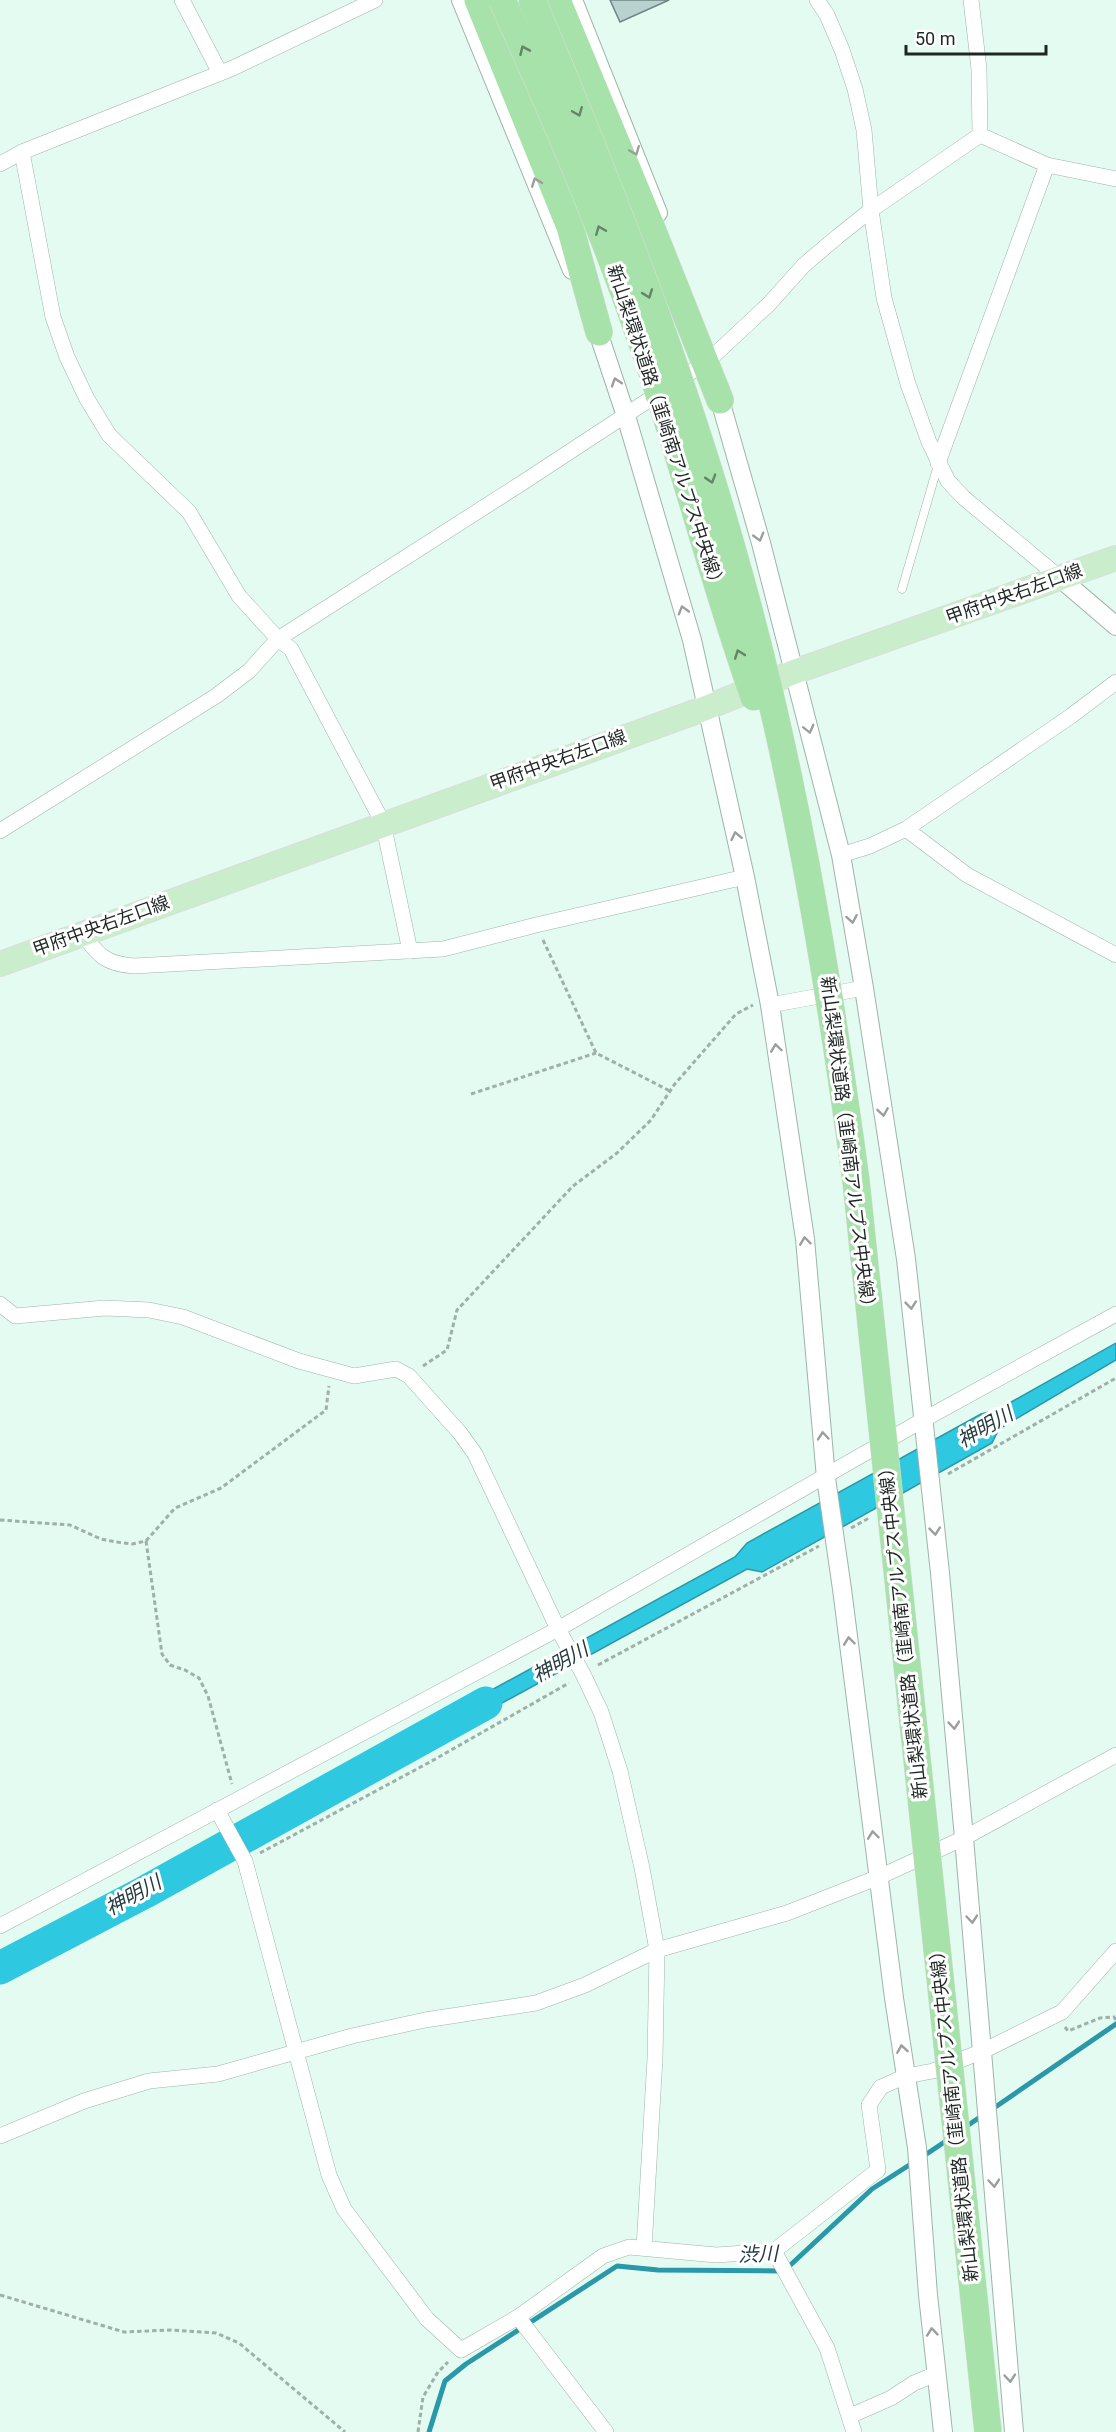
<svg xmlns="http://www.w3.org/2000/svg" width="1116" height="2432" font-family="Roboto,'Noto Sans JP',sans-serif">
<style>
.water{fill:#2ec8e0;stroke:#2a98a8;stroke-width:1.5}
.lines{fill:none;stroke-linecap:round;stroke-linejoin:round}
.stream{stroke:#2a98a8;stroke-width:5}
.river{stroke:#2ec8e0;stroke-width:33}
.building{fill:#b9d2d0;stroke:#6d8583;stroke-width:1.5}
.service-casing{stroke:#9eb4aa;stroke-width:9}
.minor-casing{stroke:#9eb4aa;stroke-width:16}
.tertiary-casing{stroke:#9eb4aa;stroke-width:20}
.primary-casing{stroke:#dbdcdc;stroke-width:26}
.motorway-casing{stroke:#dbdcdc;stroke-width:28}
.path{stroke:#9eb0a8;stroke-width:3;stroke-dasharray:4.5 3;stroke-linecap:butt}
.service{stroke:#fff;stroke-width:8}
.minor{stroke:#fff;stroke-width:15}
.tertiary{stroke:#fff;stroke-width:18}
.primary{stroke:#caeecc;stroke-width:24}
.motorway{stroke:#a7e2aa;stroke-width:27}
.motorway-bridge-casing{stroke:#dbdcdc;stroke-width:28;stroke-linecap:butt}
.motorway-bridge{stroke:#a7e2aa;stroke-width:27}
.oneway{stroke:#638467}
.oneway2{stroke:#9a9e9c}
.labels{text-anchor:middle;stroke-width:6;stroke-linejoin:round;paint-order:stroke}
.street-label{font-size:18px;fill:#1f2724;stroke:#fff}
.water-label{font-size:20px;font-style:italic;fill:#243c40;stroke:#fff}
</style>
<rect width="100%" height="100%" fill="#e4fbf1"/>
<path class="water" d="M1116,1343V1360L999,1429L992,1443L762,1572L747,1569L451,1731L444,1716L735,1557L747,1543L981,1414L997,1410Z"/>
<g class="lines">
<g class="stream">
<path d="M991,2110L1116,2024"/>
<path d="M964,2128L983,2115"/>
<path d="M922,2157L949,2139"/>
<path d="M429,2432L445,2381L466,2364L617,2266L658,2270L784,2271L872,2189L914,2162"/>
</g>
<path class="river" d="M0,1968L145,1892L486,1703"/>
</g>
<path class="building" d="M610,0H669L620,22Z"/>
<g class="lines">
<defs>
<path id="service" d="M902,589L938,465"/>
<g id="minor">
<path d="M182,0L220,73"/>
<path d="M817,0L827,15L842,50L855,89L864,130L871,210L884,298L908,384L929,442L948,481L964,498L1060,578"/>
<path d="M980,135L1047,165L1116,179"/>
<path d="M22,152L53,317L67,357L87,399L109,435L189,512L239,596L278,639L291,649L383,823L410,951"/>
<path d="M0,164L22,152L233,68L375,0"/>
<path d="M938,463L1047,165"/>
<path d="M906,829L967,875L1116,955"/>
<path d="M0,831L216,696L249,671L278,639L522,483L708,361L769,304L804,265L837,237L871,210L980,135L979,69L971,0"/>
<path d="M841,855L870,846L906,829L1071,716L1116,682"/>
<path d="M81,932C98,955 105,964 134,966L443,949L536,925L745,877"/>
<path d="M770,1005L864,988"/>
<path d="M0,1304L15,1316L105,1308L149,1310L183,1317L299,1361L354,1376L396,1369L409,1376L460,1433L475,1454L558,1629L583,1674L601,1712L620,1771L642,1868L657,1950L655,2058L644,2248"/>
<path d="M217,1810L245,1861L329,2175L344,2209L427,2319L461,2350L518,2317L603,2256L629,2247L716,2255L774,2251L878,2170L869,2105L881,2087L906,2076L933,2071L983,2051L1062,2012L1116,1951"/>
<path d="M0,1926L558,1629L923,1420L1116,1314"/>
<path d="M0,2136L84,2101L149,2081L218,2074L352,2036L425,2020L536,2003L585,1985L657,1950L787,1913L879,1877L964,1838L1116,1755"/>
<path d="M774,2251L827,2348L854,2432"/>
<path d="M518,2317L606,2432"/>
<path d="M850,2416L891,2398L914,2383L936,2374"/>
</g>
<g id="tertiary">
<path d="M461,0L572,270"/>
<path d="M573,0L658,213"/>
<path d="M595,323L626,416L692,640L745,877L770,1005L805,1239L826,1478L842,1589L894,1998L917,2148L928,2295L943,2432"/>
<path d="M717,390L761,543L841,855L864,988L906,1259L940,1573L964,1838L1014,2432"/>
<path d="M1060,578L1116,626"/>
</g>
<path id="primary" d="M0,964L706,708L794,672L1116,558"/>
<g id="motorway">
<path d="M478,0L570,227L599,332"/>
<path d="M557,0L650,224L720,400"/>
</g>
</defs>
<use href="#service" class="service-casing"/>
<use href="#minor" class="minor-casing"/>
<use href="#tertiary" class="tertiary-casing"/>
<use href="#primary" class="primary-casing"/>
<use href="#motorway" class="motorway-casing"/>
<g class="path">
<path d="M543,940L596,1053L670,1091"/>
<path d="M471,1094L596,1053"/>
<path d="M423,1366L447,1350L457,1310L573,1186L617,1153L651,1120L674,1085L736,1014L753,1005"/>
<path d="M948,1474L1116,1378"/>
<path d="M0,1520L70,1525L101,1539L116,1542L132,1544L146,1541L175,1508L221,1488L326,1410L329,1386"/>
<path d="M851,1528L869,1518"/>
<path d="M146,1541L162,1654L170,1665L185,1670L199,1678L208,1696L232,1784"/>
<path d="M598,1665L819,1546"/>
<path d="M260,1853L430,1762L569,1683"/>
<path d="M1065,2027L1068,2031L1100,2018L1114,2017L1116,2020"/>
<path d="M0,2295L124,2332L171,2330L216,2333L239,2343L345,2432"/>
<path d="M418,2432L423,2397L438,2372L448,2362"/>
</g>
<use href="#service" class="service"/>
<use href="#minor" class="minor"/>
<use href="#tertiary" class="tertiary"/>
<use href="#primary" class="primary"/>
<use href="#motorway" class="motorway"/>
<defs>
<g id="motorway-bridge">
<path d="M502,0C552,110 600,222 640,337C682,456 712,578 754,697"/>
<path d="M532,0C607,178 678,359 731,545C791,752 827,967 856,1181L988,2432"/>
</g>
</defs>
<use href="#motorway-bridge" class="motorway-bridge-casing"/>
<use href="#motorway-bridge" class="motorway-bridge"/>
</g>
<defs><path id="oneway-chevron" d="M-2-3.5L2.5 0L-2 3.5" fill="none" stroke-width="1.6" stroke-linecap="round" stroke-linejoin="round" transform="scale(1.5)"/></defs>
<g class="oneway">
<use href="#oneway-chevron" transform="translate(524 50) rotate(-114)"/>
<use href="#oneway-chevron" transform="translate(578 112) rotate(68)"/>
<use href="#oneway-chevron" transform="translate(600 230) rotate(-112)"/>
<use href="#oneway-chevron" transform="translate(648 294) rotate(70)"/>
<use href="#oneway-chevron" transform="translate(711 479) rotate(73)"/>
<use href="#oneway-chevron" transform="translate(739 654) rotate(-110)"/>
</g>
<g class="oneway2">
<use href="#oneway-chevron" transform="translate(635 151) rotate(68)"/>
<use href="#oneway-chevron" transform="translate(536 182) rotate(-111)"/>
<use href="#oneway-chevron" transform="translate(616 382) rotate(-108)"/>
<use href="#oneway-chevron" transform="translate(759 537) rotate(74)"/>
<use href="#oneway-chevron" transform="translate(683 610) rotate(-106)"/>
<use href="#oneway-chevron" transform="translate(809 729) rotate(76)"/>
<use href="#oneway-chevron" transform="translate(736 836) rotate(-102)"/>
<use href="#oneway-chevron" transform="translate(852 919) rotate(80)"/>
<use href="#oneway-chevron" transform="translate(776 1048) rotate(-98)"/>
<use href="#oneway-chevron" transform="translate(883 1112) rotate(81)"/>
<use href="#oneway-chevron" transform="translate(805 1241) rotate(-97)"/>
<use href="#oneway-chevron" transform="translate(911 1305) rotate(84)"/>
<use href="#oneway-chevron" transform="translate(823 1436) rotate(-95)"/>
<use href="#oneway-chevron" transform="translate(935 1531) rotate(84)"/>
<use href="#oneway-chevron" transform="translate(849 1641) rotate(-97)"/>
<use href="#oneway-chevron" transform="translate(954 1725) rotate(85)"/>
<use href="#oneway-chevron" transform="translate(873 1835) rotate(-97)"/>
<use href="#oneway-chevron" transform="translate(972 1919) rotate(85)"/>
<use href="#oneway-chevron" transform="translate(902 2049) rotate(-99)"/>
<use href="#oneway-chevron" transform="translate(994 2183) rotate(85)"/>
<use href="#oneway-chevron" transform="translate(932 2332) rotate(-96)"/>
<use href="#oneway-chevron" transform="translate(1010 2378) rotate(85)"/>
</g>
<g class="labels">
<g class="street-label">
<text transform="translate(666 428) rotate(72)" y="6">新山梨環状道路（韮崎南アルプス中央線）</text>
<text transform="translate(1014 594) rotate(-20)" y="6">甲府中央右左口線</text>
<text transform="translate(558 760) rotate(-20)" y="6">甲府中央右左口線</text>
<text transform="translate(101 926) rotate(-20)" y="6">甲府中央右左口線</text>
<text transform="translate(848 1146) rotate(83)" y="6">新山梨環状道路（韮崎南アルプス中央線）</text>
<text transform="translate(903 1629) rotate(-96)" y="6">新山梨環状道路（韮崎南アルプス中央線）</text>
<text transform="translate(954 2112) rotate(-96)" y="6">新山梨環状道路（韮崎南アルプス中央線）</text>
</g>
<g class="water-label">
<text transform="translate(985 1427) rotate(-30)" y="7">神明川</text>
<text transform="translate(560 1662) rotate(-29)" y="7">神明川</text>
<text transform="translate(133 1895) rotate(-29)" y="7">神明川</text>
<text transform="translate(758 2254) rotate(-2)" y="7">渋川</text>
</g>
</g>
<path d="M906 45v9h140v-9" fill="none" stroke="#1f2724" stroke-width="3"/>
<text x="915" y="45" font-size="18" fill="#1f2724" stroke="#ffffff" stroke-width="4.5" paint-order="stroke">50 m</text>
</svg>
